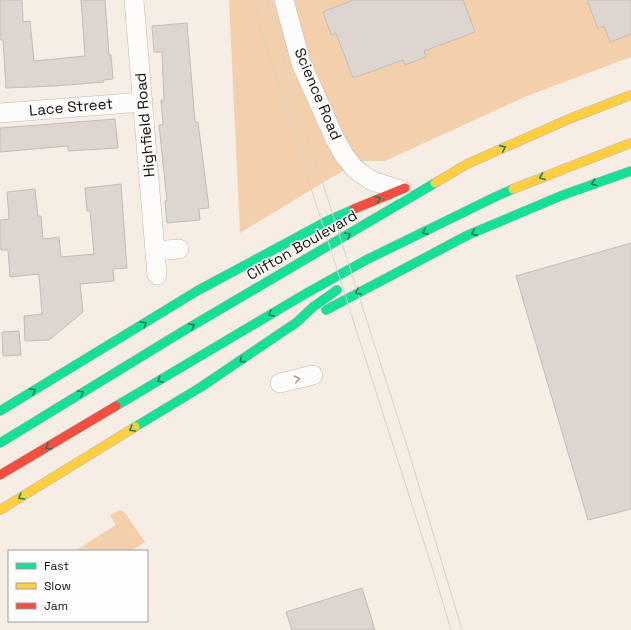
<svg xmlns="http://www.w3.org/2000/svg" width="631" height="630" font-family="'Space Grotesk',sans-serif">
<style>
.green{fill:#f4cfab}
.building{fill:#ddd6d0;stroke:#c3bcb6}
.lines{fill:none;stroke-linecap:round;stroke-linejoin:round}
.street-casing{stroke:#bfb8b2;stroke-width:20}
.fast-casing{stroke:#bfb8b2;stroke-width:10}
.slow-casing{stroke:#bfb8b2;stroke-width:10}
.jam-casing{stroke:#bfb8b2;stroke-width:10}
.street{stroke:#fefcfb;stroke-width:19}
.fast{stroke:#16e098;stroke-width:9}
.slow{stroke:#ffcf43;stroke-width:9}
.jam{stroke:#f24e42;stroke-width:9}
.tram{stroke:#d6d3d1;stroke-width:1}
.oneway{stroke:#158258}
.oneway2{stroke:#a09d9a}
.labels{text-anchor:middle;stroke-width:3;stroke-linejoin:round;paint-order:stroke}
.street-label{font-size:15px;fill:#140e09;stroke:#fdfdfd}
</style>
<rect width="100%" height="100%" fill="#f6ede5"/>
<g class="green">
<path d="M229,0H631V57L527,96L385,161H362L329,179L240,233Z"/>
<path d="M120,510L125,513L145,542L131,551H75L116,525L110,515Z"/>
</g>
<g class="building">
<path d="M0,0H22L23,22L30,21L34,61L85,56L81,0H105L109,55H111L113,79L103,80L104,82L54,86L6,88L3,40H0Z"/>
<path d="M353,0H463L475,32L424,51L426,57L405,65L403,60L353,78L336,33L331,35L323,12Z"/>
<path d="M587,0H631V34L610,42L604,26L598,29Z"/>
<path d="M187,23L195,122H198L209,208L199,209L200,220L167,223L165,201H167L159,125H163L161,100H164L162,52H154L152,26Z"/>
<path d="M115,119L118,148L68,151V146L0,152V128Z"/>
<path d="M121,184L127,268L113,269L114,281L80,284L83,312L49,340L25,341L24,316L42,314L39,274L10,277L8,250H1V248H0V220L9,219L7,192L35,189L38,216H41L43,239L59,237L61,257L94,254L90,211H87L85,188Z"/>
<path d="M631,243V509L588,520L516,276Z"/>
<path d="M19,331L21,355L3,356L2,332Z"/>
<path d="M362,588L375,630H292L286,612Z"/>
</g>
<g class="lines">
<defs>
<g id="street">
<path d="M134,0L157,275"/>
<path d="M284,0L301,63L335,139L344,155L355,169L372,181L401,190"/>
<path d="M0,113L143,102"/>
<path d="M155,251L179,249"/>
<path d="M280,383L313,375"/>
</g>
<g id="fast">
<path d="M326,310L468,235L563,195L631,171"/>
<path d="M116,406L305,294L366,260L495,197L513,189"/>
<path d="M0,411L197,291L329,220L354,209"/>
<path d="M135,427L201,387L297,322L313,307L337,290"/>
<path d="M0,443L180,333L435,183"/>
</g>
<g id="slow">
<path d="M435,183L467,164L569,119L631,95"/>
<path d="M513,189L631,143"/>
<path d="M0,510L135,427"/>
</g>
<g id="jam">
<path d="M354,209L405,188"/>
<path d="M0,475L116,406"/>
</g>
</defs>
<use href="#street" class="street-casing"/>
<use href="#fast" class="fast-casing"/>
<use href="#slow" class="slow-casing"/>
<use href="#jam" class="jam-casing"/>
<use href="#street" class="street"/>
<use href="#fast" class="fast"/>
<use href="#slow" class="slow"/>
<use href="#jam" class="jam"/>
<g class="tram">
<path d="M254,0L261,29L288,116L437,583L451,630"/>
<path d="M267,0L290,81L407,446L462,630"/>
</g>
</g>
<defs><path id="oneway-chevron" d="M-2-3.5L2.5 0L-2 3.5" fill="none" stroke-width="1.6" stroke-linecap="round" stroke-linejoin="round"/></defs>
<g class="oneway">
<use href="#oneway-chevron" transform="translate(503 148) rotate(-24)"/>
<use href="#oneway-chevron" transform="translate(542 177) rotate(157)"/>
<use href="#oneway-chevron" transform="translate(594 183) rotate(159)"/>
<use href="#oneway-chevron" transform="translate(378 199) rotate(-23)"/>
<use href="#oneway-chevron" transform="translate(425 232) rotate(154)"/>
<use href="#oneway-chevron" transform="translate(474 233) rotate(156)"/>
<use href="#oneway-chevron" transform="translate(348 235) rotate(-30)"/>
<use href="#oneway-chevron" transform="translate(358 292) rotate(152)"/>
<use href="#oneway-chevron" transform="translate(271 314) rotate(149)"/>
<use href="#oneway-chevron" transform="translate(144 324) rotate(-31)"/>
<use href="#oneway-chevron" transform="translate(192 326) rotate(-30)"/>
<use href="#oneway-chevron" transform="translate(242 360) rotate(146)"/>
<use href="#oneway-chevron" transform="translate(160 380) rotate(149)"/>
<use href="#oneway-chevron" transform="translate(33 391) rotate(-31)"/>
<use href="#oneway-chevron" transform="translate(81 393) rotate(-31)"/>
<use href="#oneway-chevron" transform="translate(132 429) rotate(149)"/>
<use href="#oneway-chevron" transform="translate(48 447) rotate(149)"/>
<use href="#oneway-chevron" transform="translate(21 497) rotate(149)"/>
</g>
<use class="oneway2" href="#oneway-chevron" transform="translate(297 379) rotate(-13)"/>
<g class="labels">
<g class="street-label">
<text transform="translate(318 94) rotate(67)" y="5">Science Road</text>
<text transform="translate(71 107) rotate(-5)" y="5">Lace Street</text>
<text transform="translate(145 125) rotate(-95)" y="5">Highfield Road</text>
<text transform="translate(302 245) rotate(-30)" y="5">Clifton Boulevard</text>
</g>
</g>
<rect x="8" y="550" width="140" height="72" fill="#fdfdfd" stroke="#a09d9b"/>
<rect x="16" y="563" width="20" height="6" fill="#16e098" stroke="#a09d9b"/>
<text x="44" y="570" font-size="12" fill="#140e09">Fast</text>
<rect x="16" y="583" width="20" height="6" fill="#ffcf43" stroke="#a09d9b"/>
<text x="44" y="590" font-size="12" fill="#140e09">Slow</text>
<rect x="16" y="603" width="20" height="6" fill="#f24e42" stroke="#a09d9b"/>
<text x="44" y="610" font-size="12" fill="#140e09">Jam</text>
</svg>
